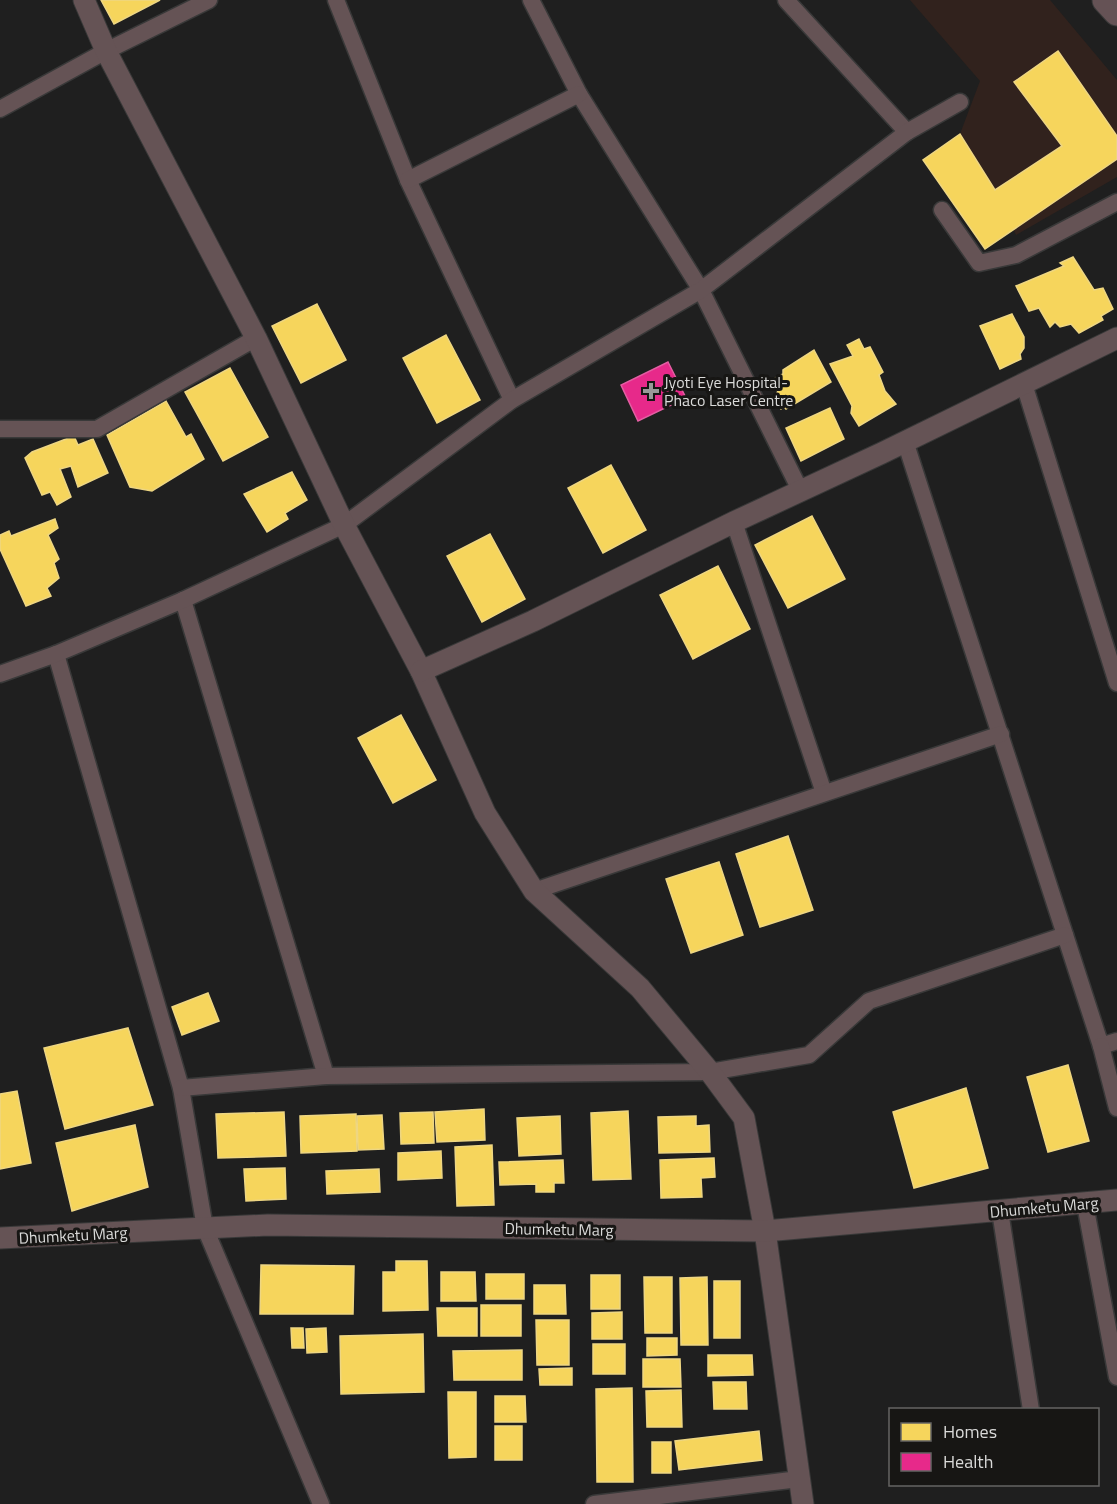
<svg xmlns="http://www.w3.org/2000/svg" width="1117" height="1504" font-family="'Titillium Web',sans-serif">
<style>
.commercial{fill:#31221d}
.homes{fill:#f6d55c;stroke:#eed682;stroke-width:1.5}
.health{fill:#e7298a;stroke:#e35ea2;stroke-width:1.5}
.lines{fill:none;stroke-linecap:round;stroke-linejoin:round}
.minor-casing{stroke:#393939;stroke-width:19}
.tertiary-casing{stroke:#393939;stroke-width:23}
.primary-casing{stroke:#393939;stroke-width:29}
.minor{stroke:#655355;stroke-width:16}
.tertiary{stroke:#655355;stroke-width:21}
.primary{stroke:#655255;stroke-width:27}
.poi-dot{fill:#999998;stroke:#171614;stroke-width:2}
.labels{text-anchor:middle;stroke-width:6;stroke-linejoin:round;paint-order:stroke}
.poi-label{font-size:16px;fill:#dadad9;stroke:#171614;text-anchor:start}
.street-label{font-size:16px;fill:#dadad9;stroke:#171614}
</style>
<rect width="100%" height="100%" fill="#1f1f1f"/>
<path class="commercial" d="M910,0H1050L1117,80V177L1016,235L995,190L960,134L980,81Z"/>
<g class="homes">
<path d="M101,0H160L114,24Z"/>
<path d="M1058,51L1117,136V159L985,249L923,160L960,134L995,190L1062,146L1014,82Z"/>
<path d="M1073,257L1094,290L1103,288L1113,309L1101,316L1103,320L1079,333L1071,324L1060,327L1055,322L1050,327L1039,308L1029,311L1016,286L1064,266L1060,263Z"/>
<path d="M317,304L346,360L301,383L272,326Z"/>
<path d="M1012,314L1024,337V348L1020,354L1021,359L1000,369L980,326Z"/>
<path d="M446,335L480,400L437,423L403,358Z"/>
<path d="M859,339L864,349L870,347L883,372L879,375L885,391L896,404L859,426L851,413L852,406L830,364L853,356L847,345Z"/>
<path d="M814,350L831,382L786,409L784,407L781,409L775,395L778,392L771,380L783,374V370Z"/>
<path d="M230,368L268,437L223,461L185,392Z"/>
<path d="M166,401L186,437L191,434L204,459L152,491L130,487L107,435Z"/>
<path d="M830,408L844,439L801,461L786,428Z"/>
<path d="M74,436L78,445L93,439L108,473L78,487L71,466L60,469L71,497L57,505L50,492L42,495L25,458L32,452Z"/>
<path d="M611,465L646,530L603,553L568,488Z"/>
<path d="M292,472L307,500L285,513L288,519L267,532L244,494Z"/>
<path d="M812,516L845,579L788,608L755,545Z"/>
<path d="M55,519L58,528L48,535L59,559L54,563L59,578L47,588L51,596L26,606L0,549V535L9,531L11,536Z"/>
<path d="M490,534L525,599L482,622L447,556Z"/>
<path d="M718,566L750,629L693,659L660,595Z"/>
<path d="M401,715L436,780L393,803L358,738Z"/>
<path d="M788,836L813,910L760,927L736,854Z"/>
<path d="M719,862L743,935L691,953L666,879Z"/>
<path d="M208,993L219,1021L182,1035L172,1007Z"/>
<path d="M128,1028L153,1105L65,1129L44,1048Z"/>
<path d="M1068,1065L1089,1141L1048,1152L1027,1077Z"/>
<path d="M966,1088L988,1168L914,1188L893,1112Z"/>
<path d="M17,1091L31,1163L0,1169V1094Z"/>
<path d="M484,1109L485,1140L437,1142L435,1112Z"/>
<path d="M628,1111L631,1179L593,1180L591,1113Z"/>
<path d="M284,1112L286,1156L218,1158L216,1114Z"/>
<path d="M433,1112L434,1143L401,1144L400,1113Z"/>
<path d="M356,1114L357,1151L301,1153L300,1116Z"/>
<path d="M382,1115L384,1149L358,1150L357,1116Z"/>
<path d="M560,1116L561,1154L519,1156L517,1118Z"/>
<path d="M696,1116V1126L709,1125L710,1152L659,1153L658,1117Z"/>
<path d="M135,1125L148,1187L72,1211L56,1143Z"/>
<path d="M492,1145L494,1205L457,1206L455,1147Z"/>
<path d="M441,1151L442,1178L398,1180V1153Z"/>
<path d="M714,1158L715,1177L701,1178L702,1197L661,1198L660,1160Z"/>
<path d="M563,1160L564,1183H554V1192H536V1184L500,1185L499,1162Z"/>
<path d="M285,1168L286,1199L246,1201L244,1169Z"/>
<path d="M379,1169L380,1192L327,1194L326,1171Z"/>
<path d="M396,1261H427L428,1310L383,1311V1272H396Z"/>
<path d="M261,1265L354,1266L353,1314H260Z"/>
<path d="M441,1272H475L476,1301H441Z"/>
<rect x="486" y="1274" width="38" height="25"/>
<rect x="591" y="1275" width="29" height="34"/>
<path d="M644,1277H672V1333H645Z"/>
<path d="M707,1277L708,1345H681L680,1278Z"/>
<rect x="714" y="1281" width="26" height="57"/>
<path d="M534,1285H565L566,1314H534Z"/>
<rect x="481" y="1305" width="40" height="31"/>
<path d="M437,1308H477V1336H438Z"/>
<path d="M622,1312V1339H592V1313Z"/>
<path d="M536,1320H569V1365H537Z"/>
<path d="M291,1328H303L304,1348H292Z"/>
<path d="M326,1328L327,1352L307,1353L306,1329Z"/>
<path d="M423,1334L424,1392L341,1394L340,1336Z"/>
<path d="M647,1338H677V1355L647,1356Z"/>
<rect x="593" y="1344" width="32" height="30"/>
<path d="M522,1350V1380H454L453,1351Z"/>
<path d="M708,1355H752L753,1375L708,1376Z"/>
<path d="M643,1359H680L681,1387H643Z"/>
<path d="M572,1368V1385H540L539,1369Z"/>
<path d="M713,1382H746L747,1409H714Z"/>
<path d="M632,1388L633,1482H597L596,1389Z"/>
<path d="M681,1390L682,1427H647L646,1391Z"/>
<path d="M448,1392H476V1457L449,1458Z"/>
<path d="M495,1396H525L526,1422H495Z"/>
<rect x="495" y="1426" width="27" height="34"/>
<path d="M759,1431L762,1460L679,1470L675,1441Z"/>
<rect x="652" y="1442" width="19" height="31"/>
</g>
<path class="health" d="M668,362L686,398L638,421L621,385Z"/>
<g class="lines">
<defs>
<g id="minor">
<path d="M336,0L408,180L512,400"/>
<path d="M531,0L579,94L701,290L800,490"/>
<path d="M786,0L907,132"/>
<path d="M0,109L106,51L209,0"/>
<path d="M408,180L579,94"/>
<path d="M942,210L979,263L1016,255L1117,202"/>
<path d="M1024,384L1117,683"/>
<path d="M0,429H97L256,338"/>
<path d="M905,441L1101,1046L1117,1041"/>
<path d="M734,522L824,793"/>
<path d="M183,600L326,1076"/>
<path d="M56,654L181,1088L205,1228L321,1504"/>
<path d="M0,674L56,654L183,600L344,525L512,400L701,290L907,132L960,102"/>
<path d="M534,891L1001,734"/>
<path d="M1101,1046L1117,1108"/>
<path d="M181,1088L326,1076L710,1072L809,1055L869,1001L1065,935"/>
<path d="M1085,1204L1117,1377"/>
<path d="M1000,1211L1031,1410"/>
<path d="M594,1504L799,1479"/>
</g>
<g id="tertiary">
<path d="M84,0L106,51L256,338L344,525L421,671L485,813L534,891L640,988L710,1072L744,1118L765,1231L803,1504"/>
<path d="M421,671L533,621L734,522L882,453L1117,338"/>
<path d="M0,1238L268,1225L765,1231L1117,1200"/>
</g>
<path id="primary" d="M1106,0L1117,12"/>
</defs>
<use href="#minor" class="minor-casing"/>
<use href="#tertiary" class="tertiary-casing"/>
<use href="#primary" class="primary-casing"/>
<use href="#minor" class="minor"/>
<use href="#tertiary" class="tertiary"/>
<use href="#primary" class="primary"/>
</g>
<path class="poi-dot" d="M648 382h6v6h6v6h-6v6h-6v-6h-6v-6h6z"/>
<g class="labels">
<g class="poi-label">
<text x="664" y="388">Jyoti Eye Hospital-<tspan x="664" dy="18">Phaco Laser Centre</tspan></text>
</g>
<g class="street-label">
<text transform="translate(1044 1207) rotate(-5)" y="6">Dhumketu Marg</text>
<text transform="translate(559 1229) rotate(1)" y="6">Dhumketu Marg</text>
<text transform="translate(73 1235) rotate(-3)" y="6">Dhumketu Marg</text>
</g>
</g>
<rect x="889" y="1408" width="210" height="78" fill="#171614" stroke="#656463" stroke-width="1.5"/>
<rect x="901" y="1423" width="30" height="18" fill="#f6d55c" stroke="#656463" stroke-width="1.5"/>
<text x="943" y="1438" font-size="18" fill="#dadad9">Homes</text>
<rect x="901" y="1453" width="30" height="18" fill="#e7298a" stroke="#656463" stroke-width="1.5"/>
<text x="943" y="1468" font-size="18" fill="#dadad9">Health</text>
</svg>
